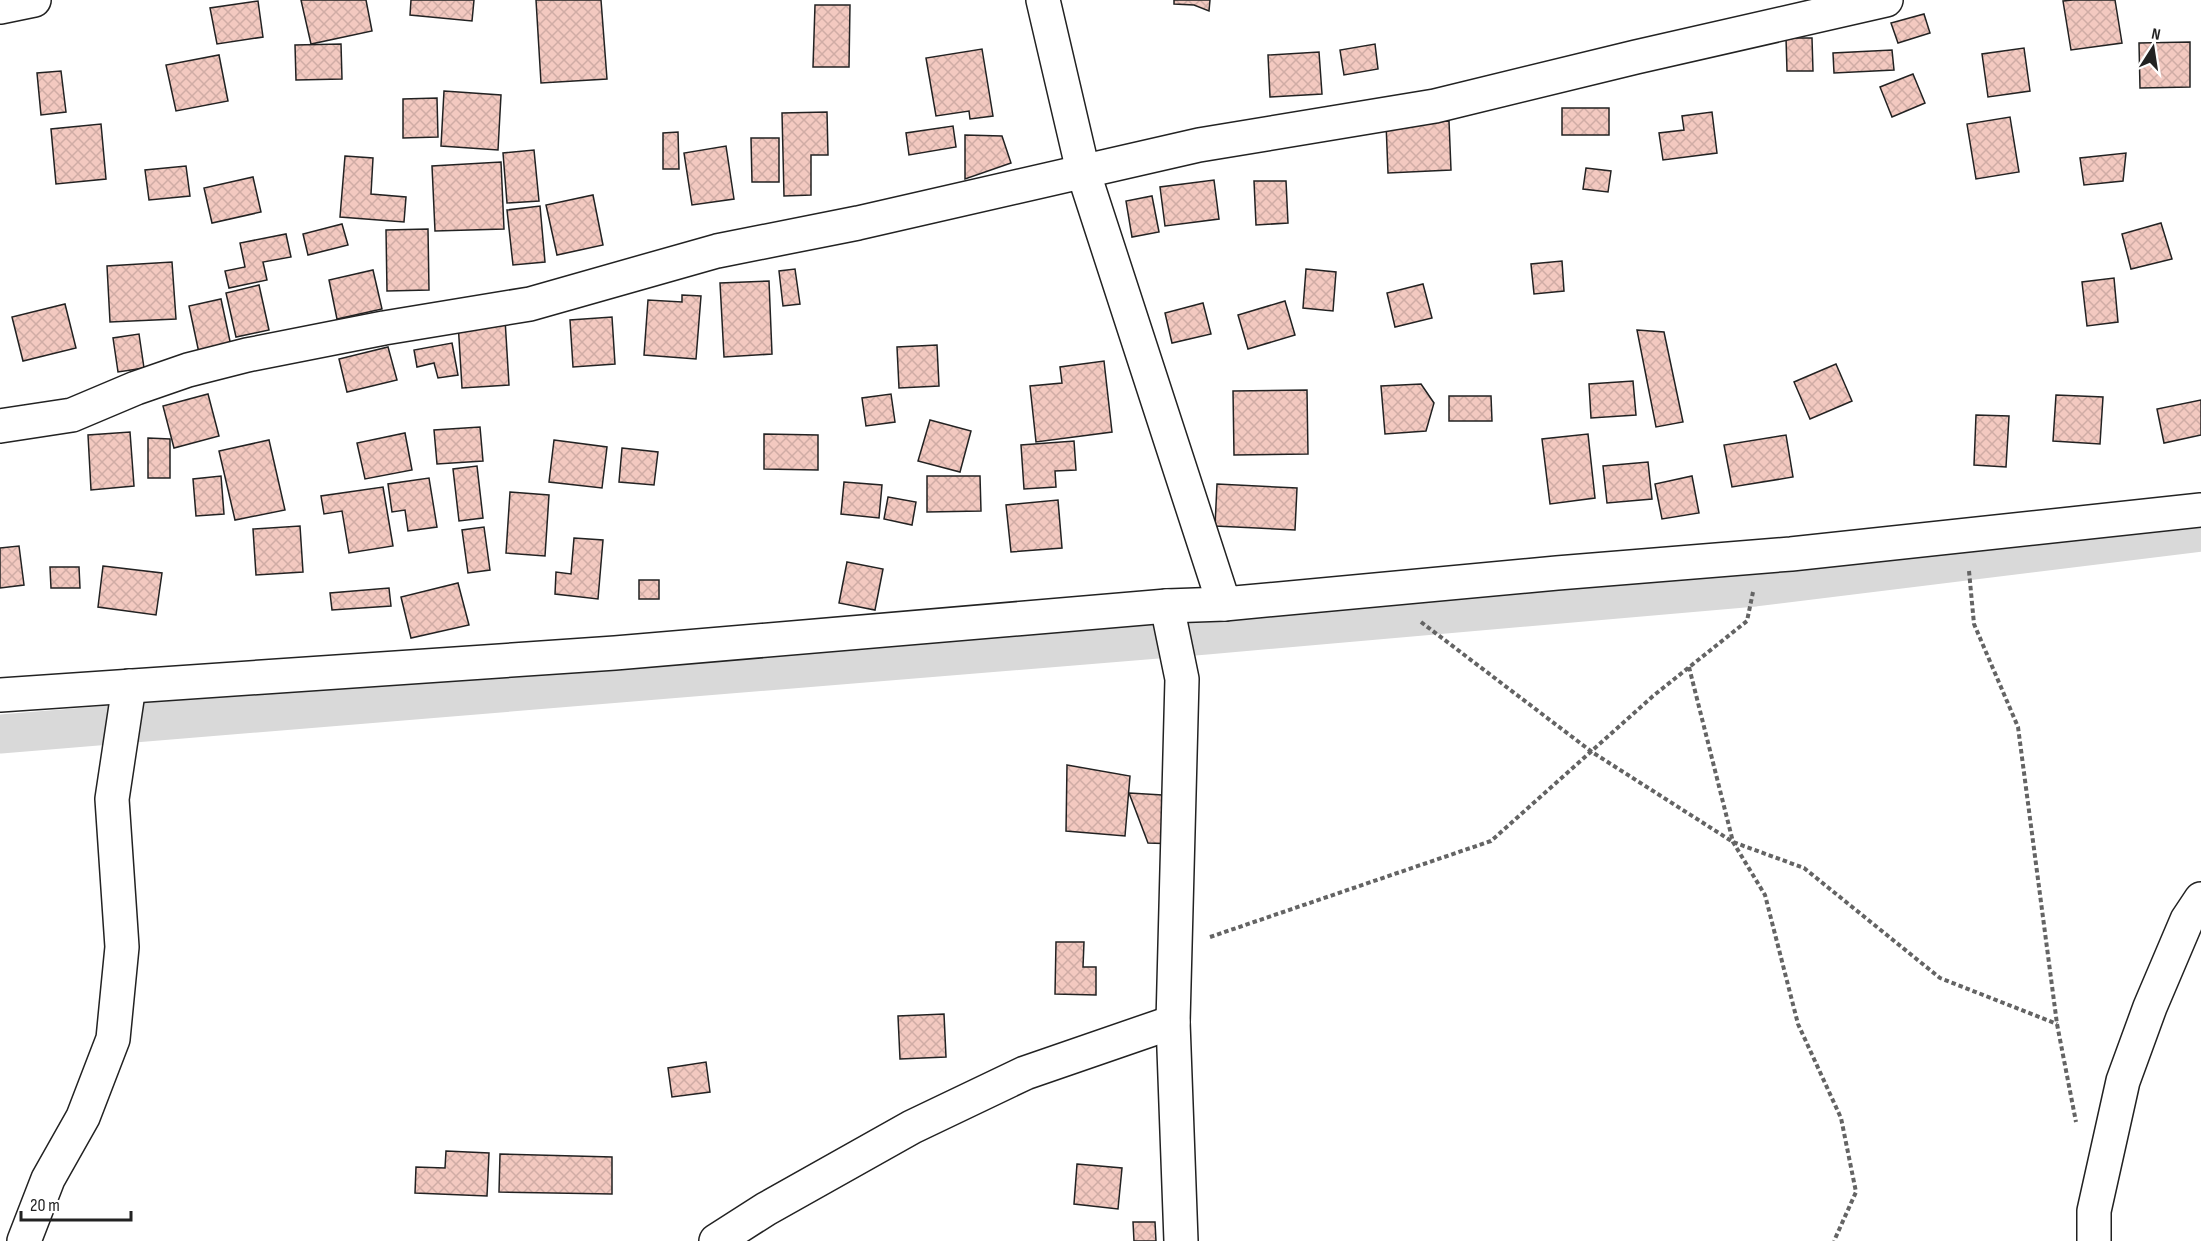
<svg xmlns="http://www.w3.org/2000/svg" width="2201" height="1241" font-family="'Sofia Sans Condensed',sans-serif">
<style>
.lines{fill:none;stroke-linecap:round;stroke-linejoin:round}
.canal{stroke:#d9d9d9;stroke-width:39}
.building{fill:url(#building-cross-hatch);stroke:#222;stroke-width:1.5}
.minor-casing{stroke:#222;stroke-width:36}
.path{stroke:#646464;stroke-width:4;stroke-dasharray:4.5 3;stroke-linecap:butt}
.minor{stroke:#fff;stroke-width:33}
</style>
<defs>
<pattern id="building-cross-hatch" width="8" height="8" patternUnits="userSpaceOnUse" patternTransform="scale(1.5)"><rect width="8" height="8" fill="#f3c9c0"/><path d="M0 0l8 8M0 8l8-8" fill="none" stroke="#d0aca5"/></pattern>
</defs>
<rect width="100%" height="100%" fill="#fff"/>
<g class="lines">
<path class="canal" d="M0,734L1206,635L1755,587L2201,532"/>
</g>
<g class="building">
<path d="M301,0H366L372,31L311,44Z"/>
<path d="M411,0H474L472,21L410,15Z"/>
<path d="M536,0H601L607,79L541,83Z"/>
<path d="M1174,0H1210L1209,11L1194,5L1174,4Z"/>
<path d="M2073,0H2115L2122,43L2071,50L2063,1Z"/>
<path d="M258,1L263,37L217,44L210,8Z"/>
<path d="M815,5H850L849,67H813Z"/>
<path d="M1924,14L1930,33L1898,43L1891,23Z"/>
<path d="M1786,38H1812L1813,71H1787Z"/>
<path d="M2190,42V87L2140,88L2139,43Z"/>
<path d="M341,44L342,79L296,80L295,45Z"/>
<path d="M1375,44L1378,69L1344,75L1340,50Z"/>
<path d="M2024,48L2030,91L1988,97L1982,54Z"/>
<path d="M982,49L993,116L970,119L969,111L936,116L926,58Z"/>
<path d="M1892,50L1894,70L1834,73L1833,53Z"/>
<path d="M1319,52L1322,94L1270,97L1268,55Z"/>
<path d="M219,55L228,101L176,111L166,65Z"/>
<path d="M61,71L66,112L41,115L37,73Z"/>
<path d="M1913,74L1925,103L1892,117L1880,87Z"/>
<path d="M444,91L501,95L498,150L441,146Z"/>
<path d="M437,98L438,137L403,138V99Z"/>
<rect x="1562" y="108" width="47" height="27"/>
<path d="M827,112L828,155H811V195L784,196L782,113Z"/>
<path d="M1712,112L1717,153L1663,160L1659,133L1684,130L1682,116Z"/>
<path d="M2010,117L2019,172L1976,179L1967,124Z"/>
<path d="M1449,121L1451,170L1388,173L1386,123Z"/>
<path d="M101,124L106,179L56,184L51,129Z"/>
<path d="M953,126L956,147L909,155L906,133Z"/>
<path d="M678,132L679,169H663V133Z"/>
<path d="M965,135L1002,136L1011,163L965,179Z"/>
<path d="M751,138H779V182H752Z"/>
<path d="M726,146L734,199L692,205L684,153Z"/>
<path d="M534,150L539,201L507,203L503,153Z"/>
<path d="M2126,153L2123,181L2084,185L2080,158Z"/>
<path d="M345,156L373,158L371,194L406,197L404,222L340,217Z"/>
<path d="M501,162L504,229L435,231L432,166Z"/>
<path d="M186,166L190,196L149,200L145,170Z"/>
<path d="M1586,168L1611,171L1608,192L1583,189Z"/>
<path d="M253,177L261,212L212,223L204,188Z"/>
<path d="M1214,180L1219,219L1165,226L1160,187Z"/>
<path d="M1254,181H1286L1288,223L1256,225Z"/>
<path d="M593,195L603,245L557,255L546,205Z"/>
<path d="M1152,196L1159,232L1132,237L1126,201Z"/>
<path d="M540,206L545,262L513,265L507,210Z"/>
<path d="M2161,223L2172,259L2131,269L2122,234Z"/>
<path d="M342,224L348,245L308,255L303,234Z"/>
<path d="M428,229L429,290L387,291L386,230Z"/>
<path d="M286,234L291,257L263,262L267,280L229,288L225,271L245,267L240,243Z"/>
<path d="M1562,261L1564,291L1534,294L1531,264Z"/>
<path d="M172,262L176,319L110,322L107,266Z"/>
<path d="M795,269L800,304L783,306L779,271Z"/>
<path d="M1306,269L1336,272L1333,311L1303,308Z"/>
<path d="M373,270L382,309L337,319L329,280Z"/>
<path d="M2114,278L2118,322L2087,326L2082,282Z"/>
<path d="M769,281L772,354L724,357L720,283Z"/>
<path d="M1423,284L1432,318L1395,327L1387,293Z"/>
<path d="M259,285L269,330L236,337L226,293Z"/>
<path d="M682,295L701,296L696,359L644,355L648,300L682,302Z"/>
<path d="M221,299L231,346L199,353L189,306Z"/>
<path d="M1285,301L1295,335L1248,349L1238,315Z"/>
<path d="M1203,303L1211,334L1172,343L1165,313Z"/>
<path d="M65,304L76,348L23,361L12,317Z"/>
<path d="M612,317L615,364L573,367L570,320Z"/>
<path d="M505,319L509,385L462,388L458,322Z"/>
<path d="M1637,330L1664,332L1683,422L1656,427Z"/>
<path d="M139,334L144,368L118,372L113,338Z"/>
<path d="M452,343L458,375L438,378L434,363L417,367L414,350Z"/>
<path d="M937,345L939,386L899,388L897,347Z"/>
<path d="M388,347L397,380L347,392L339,359Z"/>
<path d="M1104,361L1112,432L1036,442L1030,386L1062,383L1060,367Z"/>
<path d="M1836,364L1852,401L1810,419L1794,382Z"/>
<path d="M1633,381L1636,415L1591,418L1589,384Z"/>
<path d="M1421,384L1434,403L1426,431L1385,434L1381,386Z"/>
<path d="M1307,390L1308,454L1234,455L1233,391Z"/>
<path d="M208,394L219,436L174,448L163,406Z"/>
<path d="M891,394L895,422L866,426L862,398Z"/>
<path d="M2056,395L2103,397L2100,444L2053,441Z"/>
<path d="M1449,396H1491L1492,421H1449Z"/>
<path d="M2201,400V435L2164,443L2157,409Z"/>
<path d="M1976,415L2009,416L2006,467L1974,465Z"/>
<path d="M930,420L971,431L960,472L918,461Z"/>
<path d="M480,427L483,461L437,464L434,430Z"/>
<path d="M130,432L134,486L91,490L88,435Z"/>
<path d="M405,433L412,470L365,479L357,443Z"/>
<path d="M764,434L818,435V470L764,469Z"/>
<path d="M1588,434L1595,498L1550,504L1542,439Z"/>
<path d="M1786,435L1793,477L1732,487L1724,445Z"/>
<path d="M148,438L170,439V478H148Z"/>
<path d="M269,440L285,510L235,520L219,451Z"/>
<path d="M554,440L607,447L602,488L549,482Z"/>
<path d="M1074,441L1076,470L1055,471L1056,487L1024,489L1021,445Z"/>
<path d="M622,448L658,452L654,485L619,482Z"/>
<path d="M1648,462L1652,499L1607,503L1603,466Z"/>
<path d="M477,466L483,518L459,521L453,469Z"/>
<path d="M221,476L224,514L196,516L193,479Z"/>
<path d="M927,476H980L981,511L927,512Z"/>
<path d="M1692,476L1699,513L1662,519L1655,484Z"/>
<path d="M429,478L437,527L408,531L405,510L392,512L388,484Z"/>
<path d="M844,482L882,485L879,518L841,514Z"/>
<path d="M1217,484L1297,488L1295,530L1215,526Z"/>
<path d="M383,487L393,546L349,553L342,511L324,514L321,496Z"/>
<path d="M510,492L549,495L545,556L506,553Z"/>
<path d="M888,497L916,502L912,525L884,519Z"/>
<path d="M1058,500L1062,548L1011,552L1006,505Z"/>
<path d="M300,526L303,572L256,575L253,529Z"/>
<path d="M484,527L490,570L468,573L462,530Z"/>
<path d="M574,538L603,540L598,599L555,594L556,572L571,574Z"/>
<path d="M19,546L24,585L0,588V548Z"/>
<path d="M847,562L883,569L875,610L839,603Z"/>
<path d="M103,566L162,573L156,615L98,607Z"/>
<path d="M50,567H79L80,588H51Z"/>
<rect x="639" y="580" width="20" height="19"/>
<path d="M458,583L469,625L411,638L401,597Z"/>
<path d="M389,588L391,606L332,610L330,593Z"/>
<path d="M1067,765L1130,776L1125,836L1066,831Z"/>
<path d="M1129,793L1179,796L1178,844L1148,843Z"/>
<path d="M1056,942H1084L1083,967H1096V995L1055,994Z"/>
<path d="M944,1014L946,1057L900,1059L898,1016Z"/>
<path d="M706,1062L710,1092L672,1097L668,1068Z"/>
<path d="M446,1151L489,1153L487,1196L415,1193L416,1167L445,1168Z"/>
<path d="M500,1154L612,1157V1194L499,1192Z"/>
<path d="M1077,1164L1122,1168L1118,1209L1074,1204Z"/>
<path d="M1133,1222H1155L1156,1241H1134Z"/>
</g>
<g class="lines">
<defs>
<g id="minor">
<path d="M1043,0L1083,171L1224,604L1557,573L1791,554L2201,510"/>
<path d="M0,7L34,0"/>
<path d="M0,426L72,415L136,388L188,370L247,355L384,328L530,304L717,251L858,223L1199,145L1435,106L1636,57L1886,0"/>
<path d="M1167,606L1182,679L1173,1022L1181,1241"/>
<path d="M0,695L615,653L1167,606L1224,604"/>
<path d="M24,1241L48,1179L83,1117L113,1039L122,947L112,799L129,686"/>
<path d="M716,1241L766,1209L912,1127L1025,1073L1173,1022"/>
<path d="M2094,1241V1211L2123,1081L2150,1007L2187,920L2201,899"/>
</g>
</defs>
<use href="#minor" class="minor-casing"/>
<g class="path">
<path d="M1969,571L1974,624L2018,727L2057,1024L2076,1122"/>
<path d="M1421,622L1592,752L1733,842L1804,868L1940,978L2057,1024"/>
<path d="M1689,667L1733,842L1765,895L1798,1024L1841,1118L1856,1192L1834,1241"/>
<path d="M1210,937L1491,841L1653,696L1747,621L1753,592"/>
</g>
<use href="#minor" class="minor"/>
</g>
<g transform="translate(2153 48) rotate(12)" stroke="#ffffff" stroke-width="4.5" paint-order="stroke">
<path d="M0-4.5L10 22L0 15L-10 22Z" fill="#222222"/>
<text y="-9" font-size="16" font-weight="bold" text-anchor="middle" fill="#222222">N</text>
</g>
<path d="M21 1211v9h110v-9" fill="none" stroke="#222222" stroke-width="3"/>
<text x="30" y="1211" font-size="18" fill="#222222" stroke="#ffffff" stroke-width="4.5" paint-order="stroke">20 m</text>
</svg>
